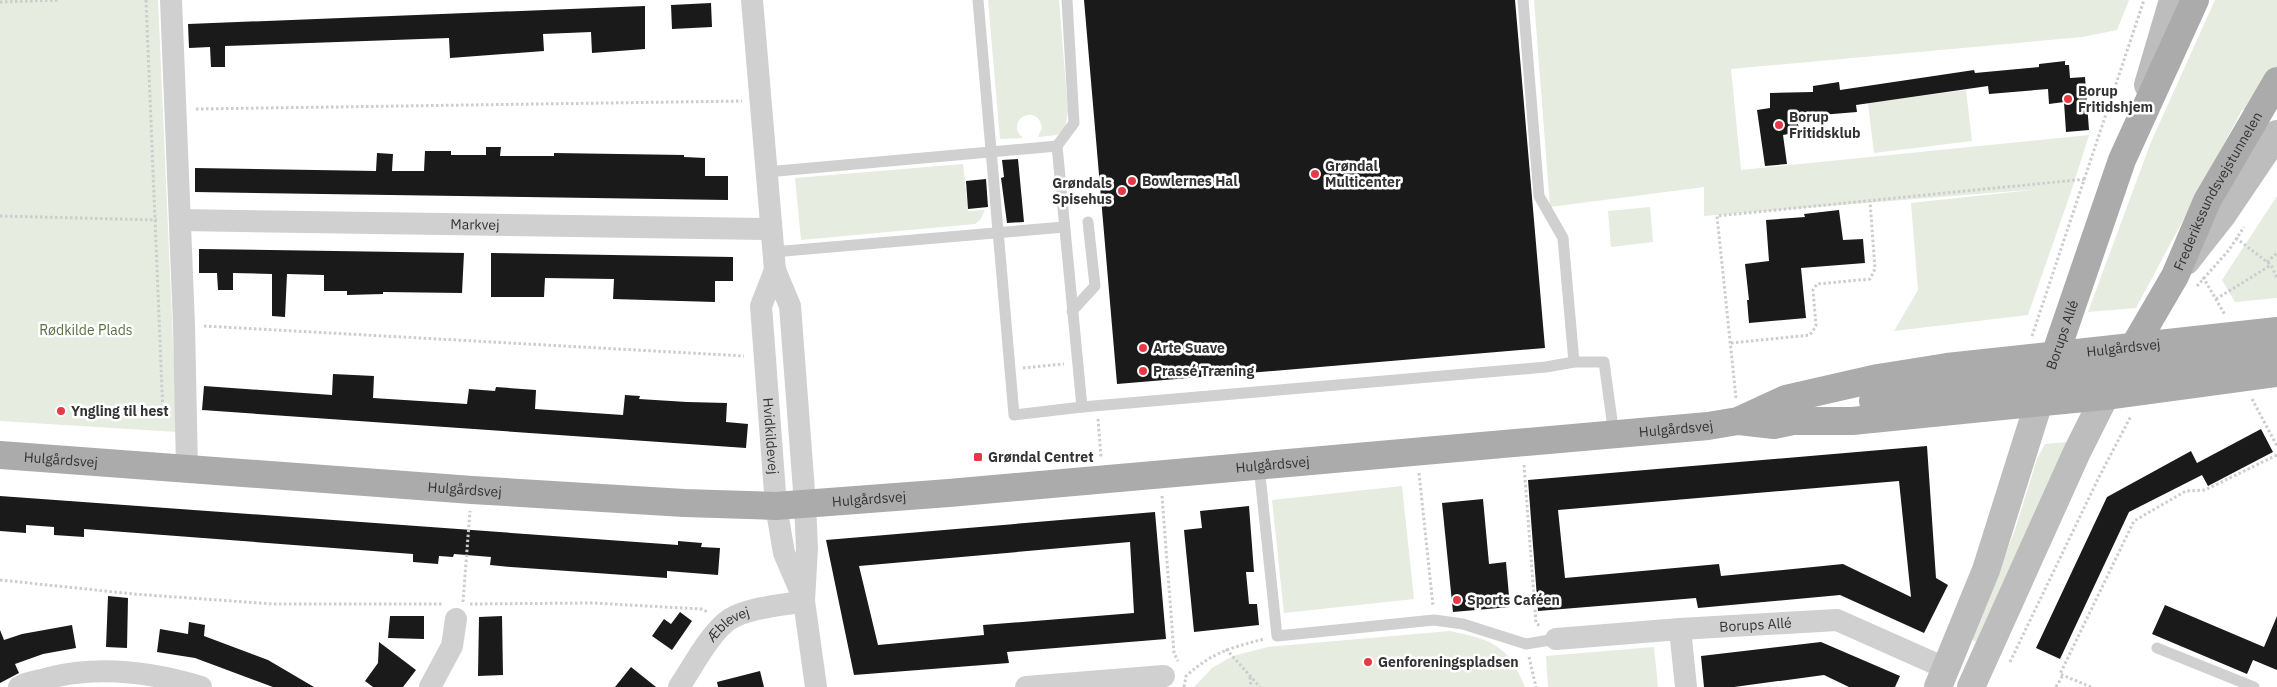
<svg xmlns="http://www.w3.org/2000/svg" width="2277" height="687" font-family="'IBM Plex Sans',sans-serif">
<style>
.green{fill:#e6ecdf}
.building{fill:#1a1a1a;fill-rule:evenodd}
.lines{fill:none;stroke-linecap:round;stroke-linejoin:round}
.path{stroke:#cdcdcd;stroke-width:3;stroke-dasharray:2.5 2.5;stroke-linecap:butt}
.lane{stroke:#d0d0d0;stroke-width:11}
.street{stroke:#d0d0d0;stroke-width:22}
.secondary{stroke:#bdbdbd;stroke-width:28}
.primary{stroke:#ababab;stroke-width:28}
.poi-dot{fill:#e63946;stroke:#fff;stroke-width:2}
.labels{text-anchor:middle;stroke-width:5;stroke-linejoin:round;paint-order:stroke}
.poi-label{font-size:14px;font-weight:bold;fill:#333;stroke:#fff;text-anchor:start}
.street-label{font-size:14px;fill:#333;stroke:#fff}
.park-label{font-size:14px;fill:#56703f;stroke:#fff}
</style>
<rect width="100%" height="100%" fill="#fff"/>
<g class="green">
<path d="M0,0H158L177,432L0,421Z"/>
<path d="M988,0H1059L1068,111L1065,129L1057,135L1038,137L1042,128C1038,101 1003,121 1023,138L1000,139Z"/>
<path d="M1534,0H2129L2117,30L2082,37L1731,69L1741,170L2089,135L2073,186L2028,315L1894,331L1918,290L1911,203L2040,189L1704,216V187L1550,207Z"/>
<path d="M2215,0H2277V107L2242,110L2136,308L2088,312L2151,142Z"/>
<path d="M1966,90L1972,141L1874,153L1868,103Z"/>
<path d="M963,164L968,211L985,210L980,220L975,224L801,240L795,178Z"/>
<path d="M2277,196V298L2235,302L2222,280Z"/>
<path d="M1650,207L1653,242L1611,247L1608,211Z"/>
<path d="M2067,442L1976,642L1972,640L2015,530L2037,459L2045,444Z"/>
<path d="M1402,486L1414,599L1284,613L1272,500Z"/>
<path d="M1450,631C1493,640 1508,645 1525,687H1194L1212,668L1233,656L1268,647Z"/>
<path d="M1654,647L1658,687H1548L1546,656Z"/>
</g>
<g class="building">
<path d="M1084,0H1515L1545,348L1117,384Z"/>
<path d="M711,3L712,27L672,29L671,5Z"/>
<path d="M645,6V49L592,53L591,32L543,34L544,51L450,58L449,38L225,46V67H211L210,47L189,48L188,24Z"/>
<path d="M2065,61V65H2069L2070,78L2085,77L2089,130L2066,132L2064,102L2049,104L2048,89L1989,94L1988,86L1856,105L1857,112L1796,117L1800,132L1783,135L1787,164L1765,166L1757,110L1770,108V93L1813,92V86L1839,82L1840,90L1974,70L1975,73L2039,67V64Z"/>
<path d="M486,147H501L500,156H554V153L684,155V157L705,158V176H728V200L195,192V168L376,171L377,153L393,154L392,171H424L425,151H451V155H486Z"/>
<path d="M1018,159L1024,222L1007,223L1001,178L1004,177L1002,160Z"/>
<path d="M986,179L988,207L968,209L966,181Z"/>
<path d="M1839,210L1843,240L1863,239L1865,263L1801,268L1806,318L1749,323L1747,300H1749L1745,264L1769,261L1766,220L1805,217L1804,214Z"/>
<path d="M199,249L464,253L462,293L383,292V294L347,295V291H324V275L287,274L285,317L272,316V274L233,273V290H218L217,273H199Z"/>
<path d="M491,253L733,257V281H715V302L613,299L614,279L545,278L544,297H491Z"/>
<path d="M333,374L374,376L373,398L467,404L469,389L495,391L496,387L536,390L535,409L623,415L625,395L640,396L639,399L687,402L727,403L726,422L748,424L746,448L202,410L204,386L332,395Z"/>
<path d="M2261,429L2273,452L2208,486L2202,475L2129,512L2060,659L2036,648L2107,497L2191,451L2197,463Z"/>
<path d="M1927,446L1936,578L1948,585L1924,633L1840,595L1698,608L1696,598L1538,611L1528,480ZM1899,481L1911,597L1843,564L1721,576L1719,564L1565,578L1558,510Z"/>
<path d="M0,496L678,545V541L702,543L701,547L720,548L718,575L667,571V578L511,567L490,565L491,557L454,554L453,557L439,556L438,564L413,562V554L84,529V537L54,535V527L26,525V533L0,531Z"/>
<path d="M1483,499L1489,564L1506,562L1510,607L1453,612L1442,503Z"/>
<path d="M1249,506L1254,572H1246L1249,604H1257L1259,625L1194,632L1184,530L1202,528L1200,511Z"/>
<path d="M1155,512L1166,639L1007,652L1009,663L854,675L826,540ZM1130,542L1134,613L983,625L984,635L878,645L859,566Z"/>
<path d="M108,596L128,598L127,648L106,647Z"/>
<path d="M2165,605L2264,647L2277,616V670L2253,660L2247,674L2152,634Z"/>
<path d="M680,612L692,621L672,650L652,636L664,619L671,624Z"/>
<path d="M390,616H424V639L388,638Z"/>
<path d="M502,616L503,675L478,676L479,617Z"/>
<path d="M189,622L205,625L204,636L268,660L314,687H273L195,658L157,652L160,629L188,634Z"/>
<path d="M72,625L76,648L43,654L15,664L19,673L0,683V630L4,640L22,634Z"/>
<path d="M379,642L416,670L403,687H373L365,681L378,663Z"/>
<path d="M1821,642L1900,676L1895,687H1849L1824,675L1734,687H1704L1701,656Z"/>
<path d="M631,667L656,687H615Z"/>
<path d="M760,671L764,687H718L717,682Z"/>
</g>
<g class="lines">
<g class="path">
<path d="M146,0L163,414"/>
<path d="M0,2L59,0"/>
<path d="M196,109L742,101"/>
<path d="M0,216L157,220"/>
<path d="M2236,238L2271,265L2277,278"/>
<path d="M2267,262L2277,253"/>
<path d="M2203,277L2225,315"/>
<path d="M2197,286L2229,250L2244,227"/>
<path d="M2216,299L2271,265"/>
<path d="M204,326L744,356"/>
<path d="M2032,336L2144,0"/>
<path d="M1731,343L1810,335L1816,326L1813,290L1817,284L1870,279L1875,269L1870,201"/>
<path d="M1023,368L1064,364"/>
<path d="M1736,398L1717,216L2086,179"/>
<path d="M2252,399L2277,446"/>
<path d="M1098,419L1101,457"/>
<path d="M1524,465L1536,623L1540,626"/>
<path d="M1419,473L1433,606"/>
<path d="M1162,496L1174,653L1178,661"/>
<path d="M0,580L134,594L273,604H443"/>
<path d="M463,602L470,511"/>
<path d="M470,604L593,603L701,609L708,612"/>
<path d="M1226,649L1260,687"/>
<path d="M1529,657L1536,687"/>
<path d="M2010,662L2099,477L2131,416"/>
<path d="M1250,677L1251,687"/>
<path d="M1184,687L1186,676C1213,652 1230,648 1264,639"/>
<path d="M2056,687L2063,675"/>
<path d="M2091,687L2060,674L2134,521L2186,491L2205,490L2277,455"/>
</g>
<g class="lane">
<path d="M978,0L1014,415L1082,407"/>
<path d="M1067,0L1074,123L1057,146L1082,407L1546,367L1574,362H1604L1614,435"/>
<path d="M1523,0L1539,196L1563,238L1574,362"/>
<path d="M766,172L1057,146"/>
<path d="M773,252L1064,227"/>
<path d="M1072,311L1095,286L1088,222"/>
<path d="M1259,466L1277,636L1434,620L1463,624L1526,644L1556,639"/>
<path d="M2157,648L2254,687"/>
</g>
<g class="street">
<path d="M171,0L184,325L187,469"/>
<path d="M752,0L775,270L790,306L805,504L807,548L804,601L816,687"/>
<path id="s1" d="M180,220L771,229"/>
<path id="s2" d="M775,270L761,306L776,506L784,553L802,595"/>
<path d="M1680,629L1686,687"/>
<path id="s3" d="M1556,639L1680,629L1837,620L1945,668"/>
<path d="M19,687C28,682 39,681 49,678C100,665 151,672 201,687"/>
<path d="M430,687L452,646L456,619"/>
<path id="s4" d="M679,687C692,668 711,631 730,619C750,607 781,606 804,601"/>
<path d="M1026,687L1164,676"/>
</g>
<g class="secondary">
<path d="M2148,85L2173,0"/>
<path d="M2186,261L2223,214L2277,134"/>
<path d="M1938,687L1986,570L2039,402"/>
<path d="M1971,687L2077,452L2105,396"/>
</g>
<g class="primary">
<path d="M2106,379L2145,370L2277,353"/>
<path id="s5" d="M2105,396L2175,276L2207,201L2277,81"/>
<path d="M1873,401L1919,394L2065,378L2097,368L2127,350"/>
<path id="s6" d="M2039,402L2122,160L2195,0"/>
<path d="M1739,421L1774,425L1793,421H1852L2105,396L2277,373"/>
<path id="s7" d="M0,455L472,490L684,503L776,506L949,493L1708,426L1738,421L1786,399L1878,378L1947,367L2277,331"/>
</g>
</g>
<g class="poi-dot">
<circle cx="2068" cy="99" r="5"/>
<circle cx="1779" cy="125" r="5"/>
<circle cx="1315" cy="174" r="5"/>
<circle cx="1132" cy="181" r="5"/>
<circle cx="1122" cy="191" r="5"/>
<circle cx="1143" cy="348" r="5"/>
<circle cx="1143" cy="371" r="5"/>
<circle cx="61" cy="411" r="5"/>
<rect x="973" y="452" width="10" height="10" rx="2.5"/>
<circle cx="1457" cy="600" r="5"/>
<circle cx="1368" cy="662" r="5"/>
</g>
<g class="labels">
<g class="poi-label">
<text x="2078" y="96">Borup<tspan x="2078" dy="16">Fritidshjem</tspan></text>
<text x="1789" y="122">Borup<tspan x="1789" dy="16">Fritidsklub</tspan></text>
<text x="1325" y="171">Grøndal<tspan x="1325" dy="16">Multicenter</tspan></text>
<text x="1142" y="186">Bowlernes Hal</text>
<text x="1112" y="188" text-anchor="end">Grøndals<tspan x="1112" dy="16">Spisehus</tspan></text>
<text x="1153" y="353">Arte Suave</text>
<text x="1153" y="376">Prassé Træning</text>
<text x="71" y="416">Yngling til hest</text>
<text x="988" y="462">Grøndal Centret</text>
<text x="1467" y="605">Sports Caféen</text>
<text x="1378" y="667">Genforeningspladsen</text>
</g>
<g class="street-label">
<text dy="5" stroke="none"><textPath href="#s5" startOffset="234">Frederikssundsvejstunnelen</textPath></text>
<text dy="5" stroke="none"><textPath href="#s1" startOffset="295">Markvej</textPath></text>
<text dy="5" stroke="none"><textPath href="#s6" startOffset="71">Borups Allé</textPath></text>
<text dy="5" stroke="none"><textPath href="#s7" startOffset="2138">Hulgårdsvej</textPath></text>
<text dy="5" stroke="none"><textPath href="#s7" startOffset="1681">Hulgårdsvej</textPath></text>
<text dy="5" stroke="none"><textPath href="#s2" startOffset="169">Hvidkildevej</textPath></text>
<text dy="5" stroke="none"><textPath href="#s7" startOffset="61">Hulgårdsvej</textPath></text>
<text dy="5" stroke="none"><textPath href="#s7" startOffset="1276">Hulgårdsvej</textPath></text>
<text dy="5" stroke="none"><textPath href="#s7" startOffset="466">Hulgårdsvej</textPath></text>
<text dy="5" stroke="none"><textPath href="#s7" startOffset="871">Hulgårdsvej</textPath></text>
<text dy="5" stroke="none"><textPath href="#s3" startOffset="200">Borups Allé</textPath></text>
<text dy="5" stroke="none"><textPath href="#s4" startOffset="81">Æblevej</textPath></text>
</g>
<g class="park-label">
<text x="86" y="335">Rødkilde Plads</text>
</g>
</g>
</svg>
